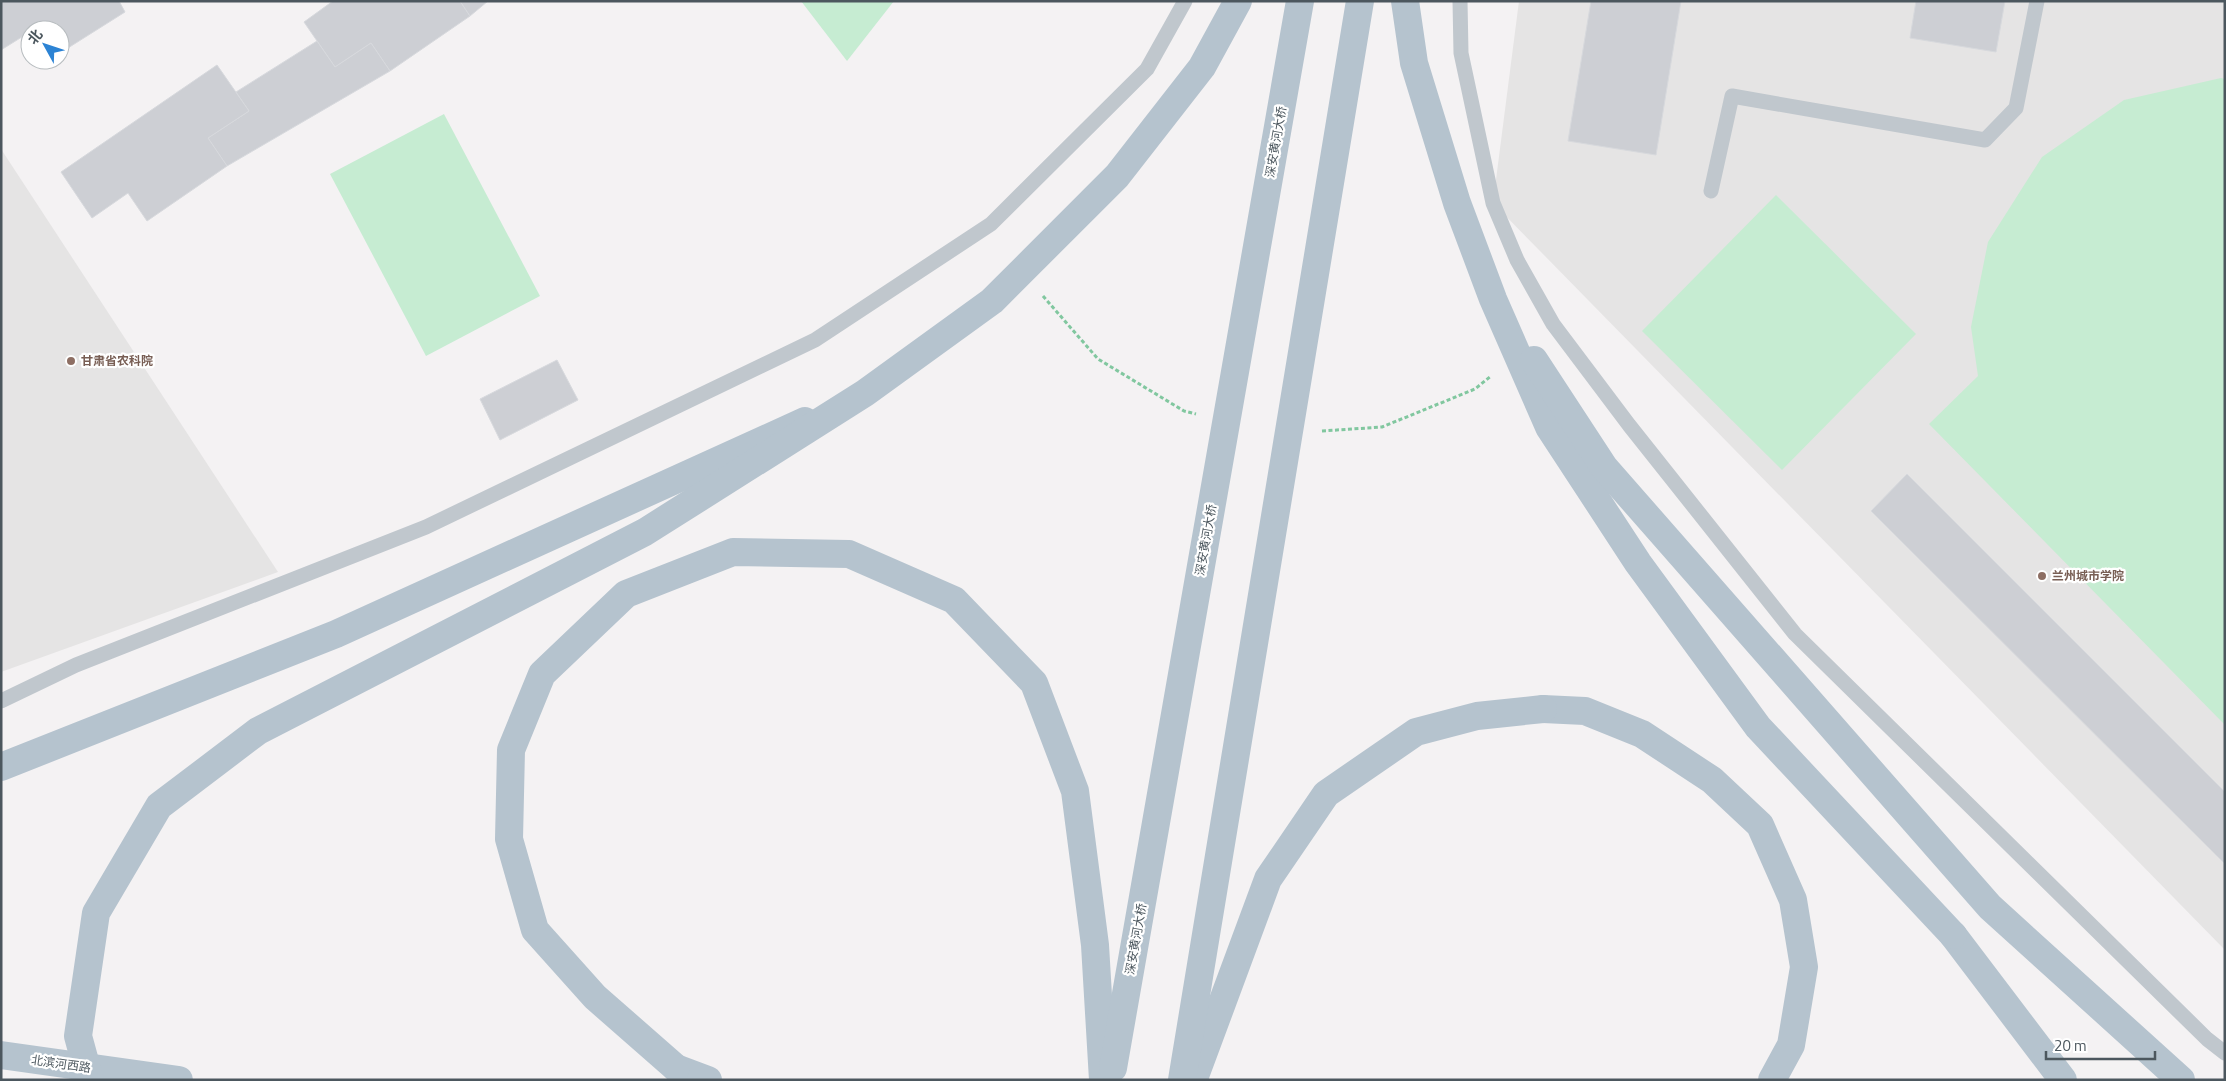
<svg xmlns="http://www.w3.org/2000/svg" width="2226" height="1081" font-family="'Titillium Web','Noto Sans SC',sans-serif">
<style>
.education{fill:#e5e4e4}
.green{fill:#c6ecd2}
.building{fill:#cdcfd4;stroke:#d7d9dd}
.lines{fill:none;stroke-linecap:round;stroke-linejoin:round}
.path{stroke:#81c79f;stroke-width:3;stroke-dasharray:4 2.5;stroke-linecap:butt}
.service{stroke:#c0c7cd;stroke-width:15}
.primary{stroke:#b5c3ce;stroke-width:28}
.primary-bridge{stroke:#b5c3ce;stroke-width:28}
.education-dot{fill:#8d6e63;stroke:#fff;stroke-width:2}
.labels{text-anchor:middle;stroke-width:4.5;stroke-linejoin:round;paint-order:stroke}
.street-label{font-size:12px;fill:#4c575e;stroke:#fff}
.education-label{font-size:12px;font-weight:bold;fill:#785e54;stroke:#fff;text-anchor:start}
</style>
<rect width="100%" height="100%" fill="#f4f2f3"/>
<g class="education">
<path d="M1519,1H2225V950L1493,203Z"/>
<path d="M1,149L278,572L1,672Z"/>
</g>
<g class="green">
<path d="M801,1H894L847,61Z"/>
<path d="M2221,78L2225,79V725L1929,424L1978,376L1971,327L1988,242L2042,157L2124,100Z"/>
<path d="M444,114L540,296L426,356L330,174Z"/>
<path d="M1776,195L1916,334L1782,470L1642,331Z"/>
</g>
<g class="building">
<path d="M1,1H119L125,12L60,53V30H30V43L25,35L1,50Z"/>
<path d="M333,1H460L470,16L390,71L371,43L335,67L304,22Z"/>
<path d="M460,1H488L470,16Z"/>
<path d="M1591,1H1681L1656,155L1568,141Z"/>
<path d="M1916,1H2005L1996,52L1910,38Z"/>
<path d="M317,41L335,67L371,43L390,71L227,166L208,138L249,111L236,92Z"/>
<path d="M217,65L249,111L208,138L227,166L147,221L128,193L92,218L61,172Z"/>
<path d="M557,360L578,400L500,440L480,399Z"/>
<path d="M1907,474L2225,792V864L1871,511Z"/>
</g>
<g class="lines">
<g class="path">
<path d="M1043,296L1098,359L1184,411L1196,414"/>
<path d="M1322,431L1382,427L1475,389L1491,376"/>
</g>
<g class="service">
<path d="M1460,1L1461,53L1493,203L1517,260L1553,324L1629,425L1795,634L2207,1039L2225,1053"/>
<path d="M1711,191L1732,96L1985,140L2016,108L2037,1"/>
<path d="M1,701L76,665L426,527L815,340L991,224L1147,69L1185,1"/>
</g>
<g class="primary">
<path d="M1543,709L1585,711L1642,734L1712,780L1760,825L1793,900L1804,967L1791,1045L1772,1080"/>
<path d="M1,767L336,634L805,421"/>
<path d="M1953,935L2063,1080"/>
<path d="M1,1055L179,1080"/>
<path d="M676,1068L708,1080"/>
</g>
<g class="primary-bridge">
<path d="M1405,1L1414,63L1457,203L1493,299L1549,427L1638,563L1758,727L1953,935"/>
<path d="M1534,360L1604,467L1990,907L2181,1080"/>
<path d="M676,1068L595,997L535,930L509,839L511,750L542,674L626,594L733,552L849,554L954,600L1034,683L1075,791L1095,945L1103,1080"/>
<path d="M1113,1068L1300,1"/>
<path d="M1195,1076L1268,879L1326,794L1416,732L1477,716L1543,709"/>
<path d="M90,1080L78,1036L96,913L159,806L258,731L645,532L865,393L992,301L1117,176L1202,67L1238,1"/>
<path d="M1182,1080L1360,1"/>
</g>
</g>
<g class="education-dot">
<circle cx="71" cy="361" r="5"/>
<circle cx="2042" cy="576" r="5"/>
</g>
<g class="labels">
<g class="street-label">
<text transform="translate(1276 142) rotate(-80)" y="4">深安黄河大桥</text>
<text transform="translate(1206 540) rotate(-80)" y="4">深安黄河大桥</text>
<text transform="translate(1136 939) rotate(-80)" y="4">深安黄河大桥</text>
<text transform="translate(61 1064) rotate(8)" y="4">北滨河西路</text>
</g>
<g class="education-label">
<text x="81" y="365">甘肃省农科院</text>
<text x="2052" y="580">兰州城市学院</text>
</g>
</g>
<rect width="2226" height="1081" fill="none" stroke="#4c575e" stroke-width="5"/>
<g transform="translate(45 45) rotate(310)"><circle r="24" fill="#ffffff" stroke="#b7bcbf"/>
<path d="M0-4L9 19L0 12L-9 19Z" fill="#2c83d4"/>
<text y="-8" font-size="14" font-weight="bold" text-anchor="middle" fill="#4c575e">北</text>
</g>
<path d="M2046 1051v8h109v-8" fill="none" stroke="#4c575e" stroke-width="2.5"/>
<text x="2054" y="1051" font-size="15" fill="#4c575e" stroke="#ffffff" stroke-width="4" paint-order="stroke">20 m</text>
</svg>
